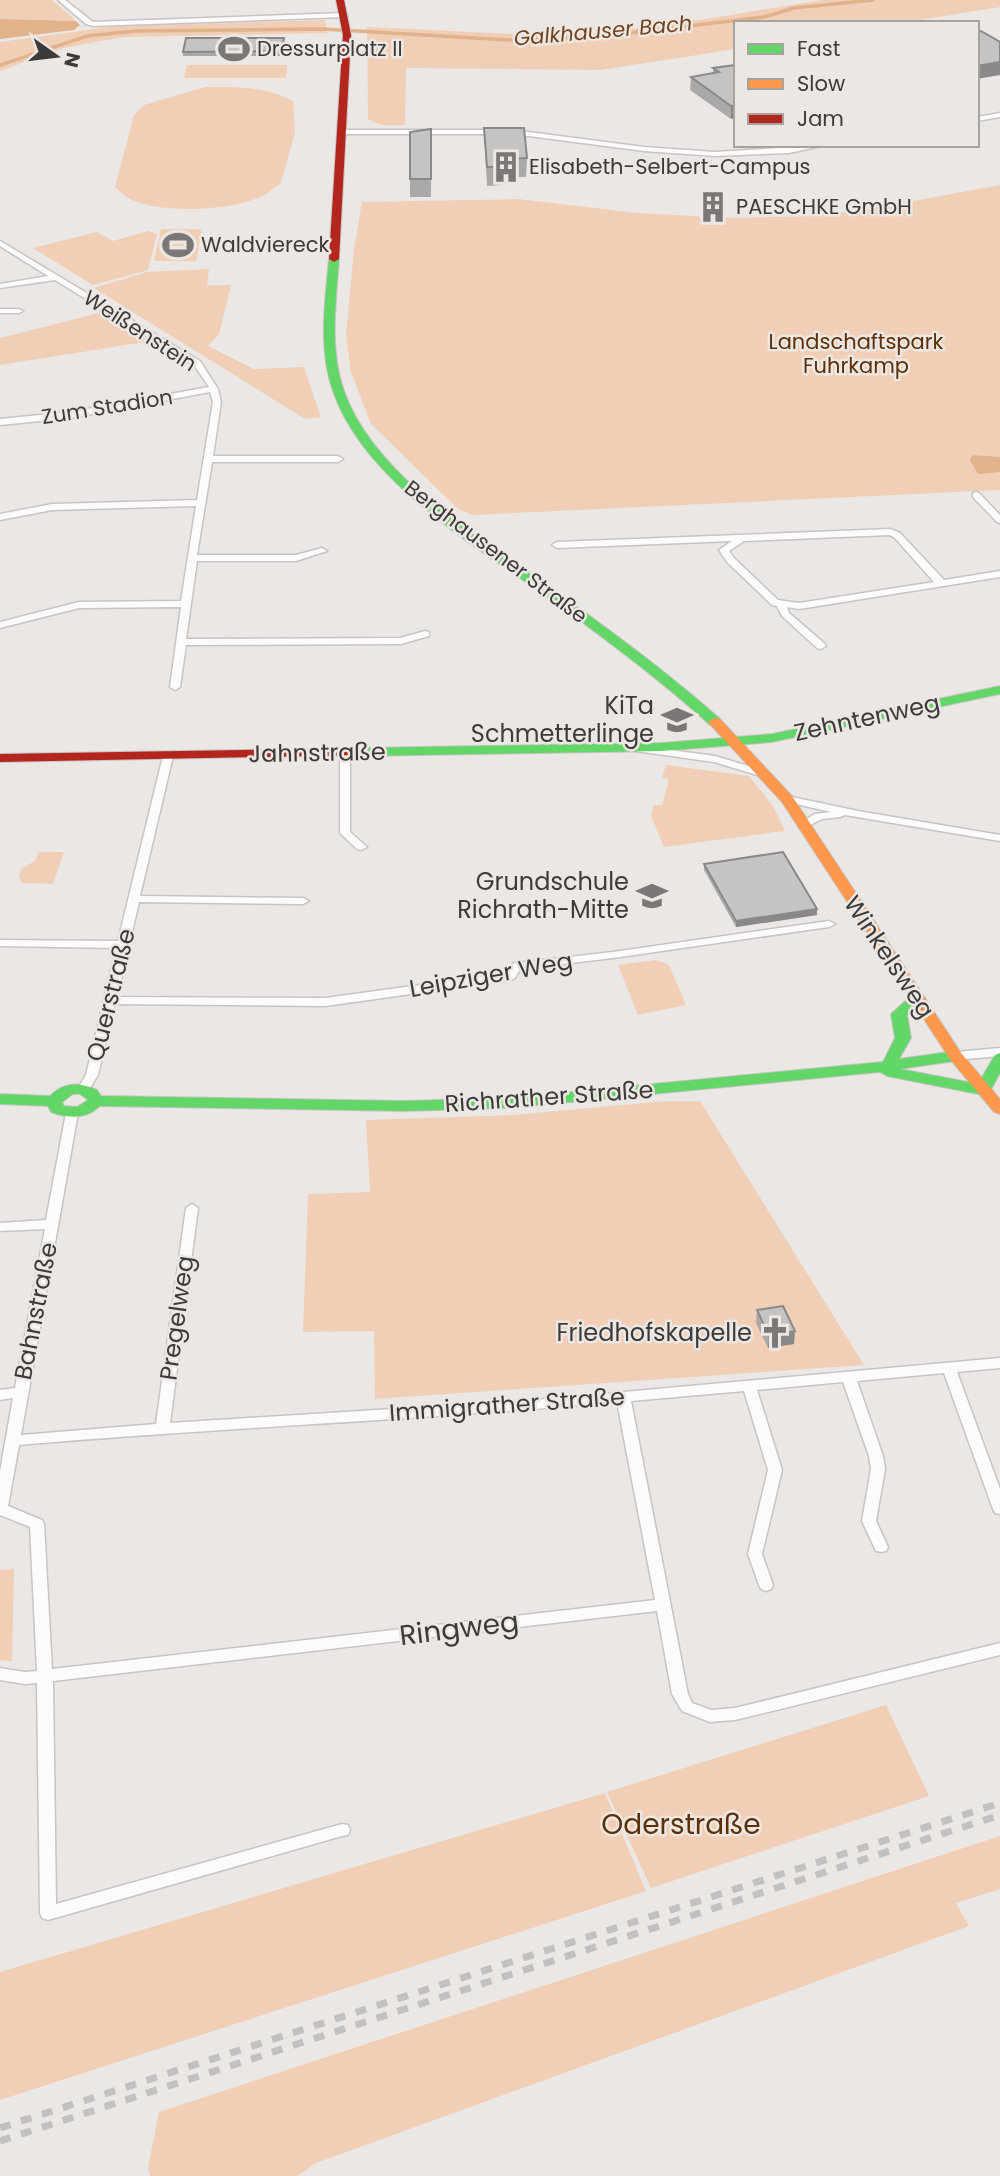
<svg xmlns="http://www.w3.org/2000/svg" width="1000" height="2176" font-family="Poppins,sans-serif">
<style>
.green{fill:#f0cfb6}
.water{fill:#e2b28b}
.lines{fill:none;stroke-linecap:round;stroke-linejoin:round}
.stream{stroke:#e2b28b;stroke-width:3.5}
.street-casing{stroke:#c7c4c3;stroke-width:3}
.fast-casing{stroke:#c7c4c3;stroke-width:2}
.slow-casing{stroke:#c7c4c3;stroke-width:2}
.jam-casing{stroke:#c7c4c3;stroke-width:2}
.street{fill:#fcfbfb;fill-rule:evenodd}
.fast{fill:#63d668;fill-rule:evenodd}
.slow{fill:#ff974d;fill-rule:evenodd}
.jam{fill:#b3261e;fill-rule:evenodd}
.rail{stroke:#c1c1c0;stroke-width:7;stroke-dasharray:11 11;stroke-linecap:butt}
.wall{fill:#aaa9a8}
.shaded-wall{fill:#8b8988}
.building{fill:#c6c4c3;stroke:#8b8988;stroke-width:2}
.labels{text-anchor:middle;stroke-width:5;stroke-linejoin:round;paint-order:stroke}
.far-water-label{font-size:21px;font-style:italic;fill:#70421b;stroke:#ece7e3}
.far-poi-label{font-size:21px;fill:#3d3b3a;stroke:#ece7e3;text-anchor:start}
.far-street-label{font-size:21px;fill:#3d3b3a;stroke:#ece7e3}
.far-park-label{font-size:21px;fill:#5c3003;stroke:#ece7e3}
.poi-label{font-size:24px;fill:#3d3b3a;stroke:#ece7e3;text-anchor:end}
.street-label{font-size:24px;fill:#3d3b3a;stroke:#ece7e3}
.near-street-label{font-size:28px;fill:#3d3b3a;stroke:#ece7e3}
.near-park-label{font-size:28px;fill:#5c3003;stroke:#ece7e3}
</style>
<rect width="100%" height="100%" fill="#eae7e5"/>
<g class="green">
<path d="M0,0H52L76,21L0,19Z"/>
<path d="M823,0H1000V7L901,23H736V49L601,70L406,68L405,125H381L368,119L367,27C438,29 509,37 580,33C661,29 743,12 823,0Z"/>
<path d="M325,20L327,33L123,37L64,48L0,71V42L117,26Z"/>
<path d="M187,65H287L286,78H184Z"/>
<path d="M205,87C236,87 265,86 293,101L295,132L281,183C274,188 266,195 258,198C228,211 157,214 128,198C124,195 119,191 115,187L134,115L144,105Z"/>
<path d="M1000,185V490L472,515L458,509L371,424L351,372L346,336L354,249L362,202L518,199L637,213L730,218L808,216L869,209Z"/>
<path d="M161,229H202L196,261H154Z"/>
<path d="M148,231L157,234L148,270L93,285L33,248L97,232L113,241Z"/>
<path d="M209,269L207,285H231L219,334L208,346L254,369L304,367L321,417L305,419L94,288L147,272Z"/>
<path d="M103,312L151,341L0,365V338Z"/>
<path d="M666,765L749,776L773,806L785,831L664,847L651,816L654,805H662L669,779L662,778Z"/>
<path d="M39,852H64L53,884L22,883L19,876L22,868L35,861Z"/>
<path d="M656,960L669,965L686,1005L638,1015L618,965Z"/>
<path d="M666,1101H700L864,1365L375,1399L374,1331L303,1332L308,1194L370,1192L366,1120L514,1115Z"/>
<path d="M14,1569L12,1661L0,1660V1570Z"/>
<path d="M886,1705L929,1796L651,1888L607,1792Z"/>
<path d="M605,1793L646,1891L0,2100V1972Z"/>
<path d="M1000,1836V1889L956,1903L969,1926L316,2163L297,2176H150L148,2168L159,2112Z"/>
</g>
<g class="water">
<path d="M0,19L76,21L80,25L74,30L0,39Z"/>
<path d="M972,455L1000,457V472L978,474L970,460Z"/>
</g>
<g class="lines">
<path class="stream" d="M0,65L87,36L136,31L323,29L508,40L596,37L764,17L794,8L873,0"/>
<defs>
<g id="street">
<path d="M58,0H65L93,22L344,13L347,15L344,17L93,26L86,24Z"/>
<path d="M1000,113V117L977,121V117Z"/>
<path d="M339,130H513L644,147L715,152L826,145L789,153L715,156L644,151L513,134H342L338,132Z"/>
<path d="M0,241L200,361L218,389L221,402L213,456H338L343,459L338,462H212L197,555H296L322,548L327,551L296,561H197L186,639L400,638L425,631L429,632V636L401,644L186,645L180,687L175,690L170,687L181,607L79,608L0,628V622L79,602L181,601L196,506L52,510L0,520V514L52,504L197,500L213,402L210,392L70,418L0,425V419L70,412L209,387L194,365L55,280L0,288V284L48,276L0,246Z"/>
<path d="M0,309H19L23,311L19,313H0Z"/>
<path d="M976,492L979,493L1000,515V523L997,522L973,497V493Z"/>
<path d="M890,529L900,533L944,580L1000,571V577L799,609L787,607L789,613L825,644L826,646L821,649L817,648L782,616L777,606L772,605L727,562L719,550L732,541L557,548L552,545L557,542ZM889,535L894,537L934,582L799,603L778,600L734,558L729,551L744,541Z"/>
<path d="M633,745L715,756L768,772L769,774L764,777L714,762L629,750L628,748Z"/>
<path d="M345,750L350,753V832L367,847L361,850L357,849L340,833V753Z"/>
<path d="M168,753L173,756L140,896L303,898L309,901L303,904L139,902L117,997L325,998L507,973L512,964L516,963L613,952L829,921L835,924L829,927L613,958L520,969L515,978L511,980L325,1006L115,1004L98,1075L88,1091H80L78,1088L86,1075L116,948L0,946V940L118,941L163,756Z"/>
<path d="M787,796L858,811L1000,835V841L845,815L840,817L822,819L804,828L800,827L799,825L800,823L815,814L831,812L783,801L782,799Z"/>
<path d="M1000,1048V1056L955,1060L949,1056L955,1052Z"/>
<path d="M72,1109L78,1113L21,1435L156,1424L186,1208L192,1204L198,1208L170,1423L535,1400L1000,1358V1368L957,1372L1000,1489V1514L995,1513L993,1509L944,1373L857,1381L883,1456L885,1469L876,1521L888,1547L886,1551L881,1552L876,1551L862,1521L871,1469L869,1456L843,1382L757,1390L782,1470L762,1554L773,1585L771,1589L766,1591L761,1589L759,1585L748,1554L768,1470L744,1391L631,1401L688,1694L692,1703L711,1710L735,1708L1000,1643V1655L735,1720L710,1722L682,1711L672,1694L657,1611L53,1681L56,1904L342,1824L348,1825L350,1830L348,1835L342,1836L48,1920L42,1918L40,1913L37,1683L25,1684L0,1680V1668L25,1672L37,1671L30,1527L0,1515V1471L13,1398L0,1400V1390L15,1388L45,1229L0,1231V1223L46,1220L66,1113ZM617,1402L655,1600L52,1669L44,1524L42,1520L8,1506L19,1445C218,1428 418,1420 617,1402Z"/>
</g>
<g id="fast">
<path d="M334,256L339,259C336,302 329,349 344,391C375,479 491,546 565,598C618,636 671,675 720,719V725H710C662,681 609,642 556,603C480,549 364,482 333,391C318,349 325,302 329,259Z"/>
<path d="M1000,686V694L772,742L661,751L361,756L354,752L361,748L661,743L772,734Z"/>
<path d="M917,993L925,998L907,1015L911,1038L899,1059L955,1051L963,1056L955,1061L900,1069L978,1084L995,1055L1000,1053V1073L989,1093L983,1095L887,1076L880,1072L507,1108L404,1111L100,1106C86,1119 69,1119 51,1112L48,1106L0,1104V1094L50,1096C64,1082 79,1082 97,1090L101,1096L404,1101L507,1098L872,1063L883,1062L895,1038L891,1014L912,995ZM73,1094H80L88,1100L77,1107L64,1106L62,1102Z"/>
</g>
<path id="slow" d="M715,718L720,719L792,796L961,1053L1000,1099V1114L994,1112L950,1059L782,802L708,722Z"/>
<g id="jam">
<path d="M336,0H344L351,35L339,259L334,262L329,259L343,35Z"/>
<path d="M361,748L368,752L366,755L0,762V754Z"/>
</g>
</defs>
<use href="#street" class="street-casing"/>
<use href="#fast" class="fast-casing"/>
<use href="#slow" class="slow-casing"/>
<use href="#jam" class="jam-casing"/>
<use href="#street" class="street"/>
<use href="#fast" class="fast"/>
<use href="#slow" class="slow"/>
<use href="#jam" class="jam"/>
<g class="rail">
<path d="M0,2128L1000,1803"/>
<path d="M0,2141L1000,1815"/>
</g>
</g>
<g class="wall">
<path d="M284,38L283,56H183V52Z"/>
<path d="M736,65L731,119L690,90L691,77L713,73V68Z"/>
<path d="M484,128L527,158L526,177H503V185L487,186Z"/>
<path d="M431,129V197H410V179Z"/>
<path d="M704,864L817,909V915L736,927L704,870Z"/>
<path d="M757,1310L794,1344L768,1348L756,1323Z"/>
</g>
<g class="shaded-wall">
<path d="M1000,62V75L977,79V66Z"/>
<path d="M736,105V118L731,119V106Z"/>
<path d="M817,909V915L736,927V921Z"/>
<path d="M795,1331L794,1344L768,1348L769,1336Z"/>
</g>
<g class="building">
<path d="M981,31L1000,42V62L977,66V32Z"/>
<path d="M186,38H284L282,51L183,52Z"/>
<path d="M736,65V105L731,106L691,77L719,72L713,68Z"/>
<path d="M484,128H524L527,158L502,159L503,167H487Z"/>
<path d="M431,129V179H410V132Z"/>
<path d="M783,852L817,909L736,921L704,864Z"/>
<path d="M783,1306L795,1331L769,1336L757,1310Z"/>
</g>
<defs>
<symbol id="stadium-bare" viewBox="-9 -9 18 18"><path d="M0-5a6.5 5 0 1 0 0 10a6.5 5 0 1 0 0-10ZM-3.5-1.8h7v3.6h-7Z" fill="#7a7776" stroke="#ece7e3" stroke-width="2.5" paint-order="stroke"/></symbol>
<symbol id="building-bare" viewBox="-9 -9 18 18"><path d="M-4-6H4V6H1V3H-1V6H-4ZM-2.5-4.3h1.7v1.8h-1.7ZM.8-4.3h1.7v1.8H.8ZM-2.5-1h1.7V.8h-1.7ZM.8-1h1.7V.8H.8Z" fill="#7a7776" stroke="#ece7e3" stroke-width="2.5" paint-order="stroke"/></symbol>
<symbol id="school-bare" viewBox="-9 -9 18 18"><path d="M0-5L7-2L0 1L-7-2ZM-4 1L0 2.5L4 1V4Q0 6-4 4Z" fill="#7a7776" stroke="#ece7e3" stroke-width="2.5" paint-order="stroke"/></symbol>
<symbol id="church-bare" viewBox="-9 -9 18 18"><path d="M-1.2-6h2.4v3.5h3.3v2.4h-3.3V6h-2.4V-.1h-3.3v-2.4h3.3Z" fill="#7a7776" stroke="#ece7e3" stroke-width="2.5" paint-order="stroke"/></symbol>
</defs>
<g fill-rule="evenodd">
<use href="#stadium-bare" x="212" y="27" width="44" height="44"/>
<use href="#building-bare" x="484" y="145" width="44" height="44"/>
<use href="#building-bare" x="691" y="185" width="44" height="44"/>
<use href="#stadium-bare" x="156" y="223" width="44" height="44"/>
<use href="#school-bare" x="655" y="698" width="44" height="44"/>
<use href="#school-bare" x="630" y="874" width="44" height="44"/>
<use href="#church-bare" x="753" y="1311" width="44" height="44"/>
</g>
<g class="labels">
<g class="far-water-label">
<text transform="translate(603 31) rotate(-5)" y="7">Galkhauser Bach</text>
</g>
<g class="far-poi-label">
<text x="257" y="56">Dressurplatz II</text>
<text x="529" y="174">Elisabeth-Selbert-Campus</text>
<text x="736" y="214">PAESCHKE GmbH</text>
<text x="201" y="252">Waldviereck</text>
</g>
<g class="far-street-label">
<text transform="translate(140 331) rotate(33)" y="7">Weißenstein</text>
<text transform="translate(107 407) rotate(-9)" y="7">Zum Stadion</text>
<text transform="translate(496 552) rotate(37)" y="7">Berghausener Straße</text>
</g>
<g class="far-park-label">
<text x="856" y="349">Landschaftspark<tspan x="856" dy="24">Fuhrkamp</tspan></text>
</g>
<g class="poi-label">
<text x="654" y="714">KiTa<tspan x="654" dy="28">Schmetterlinge</tspan></text>
<text x="629" y="890">Grundschule<tspan x="629" dy="28">Richrath-Mitte</tspan></text>
<text x="752" y="1341">Friedhofskapelle</text>
</g>
<g class="street-label">
<text transform="translate(867 718) rotate(-12)" y="8">Zehntenweg</text>
<text transform="translate(317 753) rotate(-1)" y="8">Jahnstraße</text>
<text transform="translate(889 957) rotate(56)" y="8">Winkelsweg</text>
<text transform="translate(491 975) rotate(-10)" y="8">Leipziger Weg</text>
<text transform="translate(111 995) rotate(-76)" y="8">Querstraße</text>
<text transform="translate(549 1097) rotate(-4)" y="8">Richrather Straße</text>
<text transform="translate(36 1311) rotate(-79)" y="8">Bahnstraße</text>
<text transform="translate(177 1318) rotate(-82)" y="8">Pregelweg</text>
<text transform="translate(507 1405) rotate(-4)" y="8">Immigrather Straße</text>
</g>
<g class="near-street-label">
<text transform="translate(459 1628) rotate(-7)" y="10">Ringweg</text>
</g>
<g class="near-park-label">
<text x="681" y="1834">Oderstraße</text>
</g>
</g>
<rect x="734" y="21" width="245" height="126" fill="#ece7e3" stroke="#a6a29f" stroke-width="2"/>
<rect x="748" y="44" width="35" height="10" fill="#63d668" stroke="#a6a29f" stroke-width="2"/>
<text x="797" y="56" font-size="21" fill="#3d3b3a">Fast</text>
<rect x="748" y="79" width="35" height="10" fill="#ff974d" stroke="#a6a29f" stroke-width="2"/>
<text x="797" y="91" font-size="21" fill="#3d3b3a">Slow</text>
<rect x="748" y="114" width="35" height="10" fill="#b3261e" stroke="#a6a29f" stroke-width="2"/>
<text x="797" y="126" font-size="21" fill="#3d3b3a">Jam</text>
<g transform="translate(56 56) rotate(104)" stroke="#ece7e3" stroke-width="5" paint-order="stroke">
<path d="M0-5L12 26L0 18L-12 26Z" fill="#3d3b3a"/>
<text y="-10" font-size="19" font-weight="bold" text-anchor="middle" fill="#3d3b3a">N</text>
</g>
</svg>
